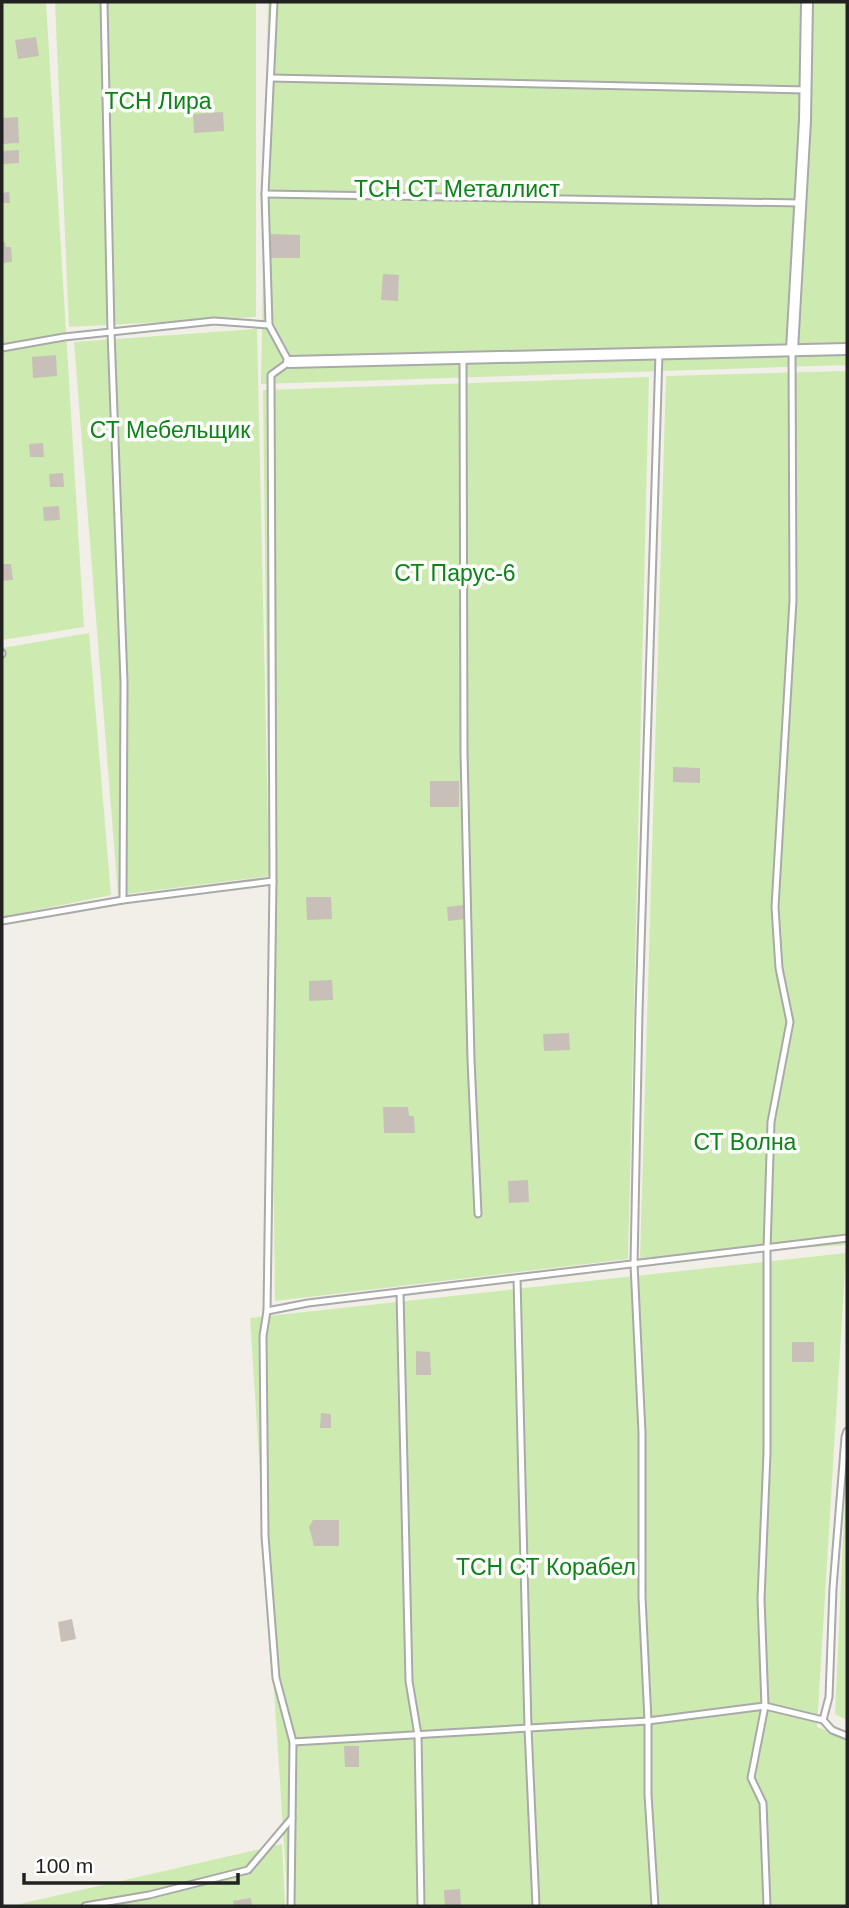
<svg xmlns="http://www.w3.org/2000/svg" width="849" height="1908" font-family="Helvetica,sans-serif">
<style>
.grass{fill:#cdebb0}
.building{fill:#c7bfb8}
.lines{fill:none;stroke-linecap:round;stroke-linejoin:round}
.lane-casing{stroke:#a9a9a9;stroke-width:9}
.street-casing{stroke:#a9a9a9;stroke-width:14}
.lane{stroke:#fff;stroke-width:5}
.street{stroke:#fff;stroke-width:10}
.labels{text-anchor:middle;stroke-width:7;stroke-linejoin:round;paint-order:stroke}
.park-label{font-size:23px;fill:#0c8416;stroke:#fff}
</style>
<rect width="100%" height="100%" fill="#f2efe9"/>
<g class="grass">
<path d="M2,2H46L84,627L2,640Z"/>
<path d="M55,2H256V317L69,327Z"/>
<path d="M268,2H847V365L261,384Z"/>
<path d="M257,329L269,867L263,390L649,377L628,1259L275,1301L270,876L118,895L74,342Z"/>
<path d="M847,371V1245L640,1258L666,376Z"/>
<path d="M89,633L111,895L2,917V648Z"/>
<path d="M846,1253L817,1727L847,1738V1906H288L250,1318Z"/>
<path d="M847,1453V1720L835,1714Z"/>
<path d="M282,1844L285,1906H11Z"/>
</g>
<g class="building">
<path d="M36,37L39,56L18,59L15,40Z"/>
<path d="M223,112L224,131L194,133L193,114Z"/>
<path d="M18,117L19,143L2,144V118Z"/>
<path d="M19,150V163L2,164V151Z"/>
<path d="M9,192L10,203H2V193Z"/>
<path d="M271,234L300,235V258H271Z"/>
<path d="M2,242H5L6,247H11L12,262L2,263Z"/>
<path d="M383,274L399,275L398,301L381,300Z"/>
<path d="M56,355L57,376L33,378L32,357Z"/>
<path d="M43,443L44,457H30L29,444Z"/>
<path d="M63,473L64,487H50L49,474Z"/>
<path d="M59,506L60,520L44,521L43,507Z"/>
<path d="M2,564H11L13,580L2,581Z"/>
<path d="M673,767L700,768V783L673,782Z"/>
<rect x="430" y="781" width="29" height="26"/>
<path d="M306,897H331L332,919L307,920Z"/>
<path d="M463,905L465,919L448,921L447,907Z"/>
<path d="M332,980L333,1000L309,1001V981Z"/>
<path d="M569,1033L570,1050L544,1051L543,1034Z"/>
<path d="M383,1107H408L409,1116H414L415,1133H384Z"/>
<path d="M528,1180L529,1202L509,1203L508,1181Z"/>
<rect x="792" y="1342" width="22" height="20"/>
<path d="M416,1351L430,1352L431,1375H416Z"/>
<path d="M321,1413L331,1414V1428H320Z"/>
<path d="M313,1520H339V1546H314L309,1527Z"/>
<path d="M72,1619L76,1639L61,1642L58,1622Z"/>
<path d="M344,1746H359V1767H345Z"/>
<path d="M460,1889L461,1906H445L444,1890Z"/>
<path d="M251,1898L252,1906H234L233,1901Z"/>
</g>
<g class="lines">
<defs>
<g id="lane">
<path d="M104,2L111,332L124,682L123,900"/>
<path d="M271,78L806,90"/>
<path d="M265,194L800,203"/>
<path d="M2,348L64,337L214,321L269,325"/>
<path d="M463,358L464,753L471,1060L478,1214"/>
<path d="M2,653V654"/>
<path d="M2,921L123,900L273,881"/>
<path d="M517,1278L528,1728L536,1906"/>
<path d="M400,1292L409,1681L418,1735L421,1906"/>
<path d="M267,1311L273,881L271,375L289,362L269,325L265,194L274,2"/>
<path d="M823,1720L829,1697L833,1588L845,1437L847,1431"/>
<path d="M293,1742L648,1721L765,1706L823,1720L832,1730L847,1736"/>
<path d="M85,1906L149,1895L248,1870L292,1818"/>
<path d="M291,1906L293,1742L276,1678L265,1536L263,1336L267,1311L308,1303L847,1238"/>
<path d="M655,1906L648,1794V1721L642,1597V1433L634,1264L639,1012L659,353"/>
<path d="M767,1906L763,1803L751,1778L765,1706L761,1599L767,1453V1249L771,1122L790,1022L779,968L775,907L793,600L792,350"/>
</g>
<g id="street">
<path d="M792,350L805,120L807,2"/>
<path d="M289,362L847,349"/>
</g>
</defs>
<use href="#lane" class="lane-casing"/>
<use href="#street" class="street-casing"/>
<use href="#lane" class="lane"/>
<use href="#street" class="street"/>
</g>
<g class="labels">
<g class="park-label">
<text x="158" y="109">ТСН Лира</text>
<text x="457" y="197">ТСН СТ Металлист</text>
<text x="170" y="438">СТ Мебельщик</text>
<text x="455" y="581">СТ Парус-6</text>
<text x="745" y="1150">СТ Волна</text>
<text x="546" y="1575">ТСН СТ Корабел</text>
</g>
</g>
<rect width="849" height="1908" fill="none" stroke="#222222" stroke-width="7"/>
<path d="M24 1873v10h214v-10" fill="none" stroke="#222222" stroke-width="3.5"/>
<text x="35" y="1873" font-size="21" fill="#222222" stroke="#ffffff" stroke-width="5" paint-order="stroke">100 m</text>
</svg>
